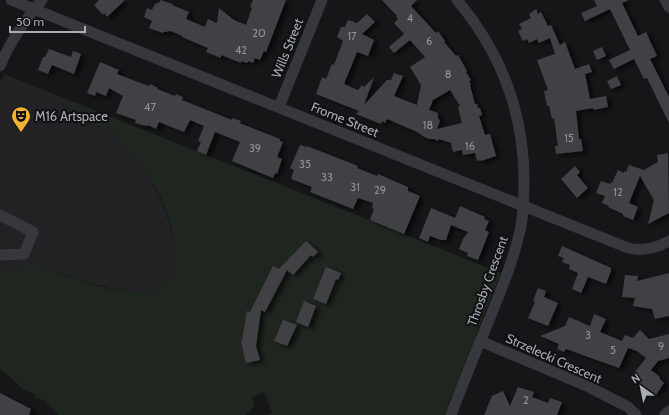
<svg xmlns="http://www.w3.org/2000/svg" width="669" height="415" font-family="Cabin,sans-serif">
<style>
.built{fill:#222225}
.green{fill:#1e261f}
.building{fill:#404145;fill-rule:evenodd;filter:url(#shadow)}
.lines{fill:none;stroke-linecap:round;stroke-linejoin:round}
.minor{stroke:#37383d;stroke-width:11}
.labels{text-anchor:middle;stroke-width:4;stroke-linejoin:round;paint-order:stroke}
.number-label{font-size:11px;fill:#8e929b}
.street-label{font-size:13px;fill:#a8adb8;stroke:#111113}
.poi-label{font-size:13px;fill:#a8adb8;stroke:#111113;text-anchor:start}
</style>
<defs>
<filter id="shadow"><feDropShadow dx="4.5" dy="2.5" stdDeviation="2" flood-color="#0009"/></filter>
</defs>
<rect width="100%" height="100%" fill="#161618"/>
<path class="built" d="M4,74L69,100L64,112L115,133L123,148H126L133,156L150,179L158,194L164,207L174,239L175,260L173,270L168,279L161,286L155,289L146,292H132L117,290L82,281L28,261L22,269L0,270V83Z"/>
<path class="green" d="M69,100L501,273L444,415H269L272,412L264,392L252,398L255,406L246,415H59L44,400L35,398V395L18,386V384L0,369V270L22,269L28,261C61,273 113,297 148,291C156,290 161,286 166,281C186,258 168,211 156,188C148,175 139,163 129,151L126,148L123,149L115,133L64,112Z"/>
<g class="building">
<path d="M99,0H125L107,17L104,13L103,15L94,5Z"/>
<path d="M160,0L173,4L172,5L189,12L186,19L205,27L208,19L217,23L219,8L234,20L246,25L252,8L250,7L253,0H286L266,52L264,51L260,60L255,58L253,63L248,61L247,63L241,61V63L221,55V58L206,52L208,48L182,37V36L171,31L164,32L163,33L149,28L152,21L144,17L147,8L152,10L155,4L160,2Z"/>
<path d="M382,0H417L411,6L436,33L438,31L445,41L444,42L456,56L458,55L467,71L466,72L471,80L469,81L471,85H470L475,104H477L478,108H480L482,115L479,116L485,135L490,134L496,156L481,161V160L477,161L475,153L463,155L462,150L453,152L451,143L439,139L438,141L434,139H430L422,136V135L415,131L387,119L385,123L382,121L381,124L356,114L359,111L316,94L322,77L326,79L332,64L334,65L343,41L337,37L341,27H345L348,20L357,23L367,14L375,22L362,34L374,40L368,56L357,52L344,84L358,90L362,85L364,87L374,77L364,105L387,80H391L394,73L403,76L394,96L417,105L421,85L410,67L425,57L410,40L394,53L389,47L404,34L394,23L398,19L396,17L397,16ZM450,90L460,106L458,107L462,123L437,129L440,121L438,118V113L429,110L433,100Z"/>
<path d="M594,0H629L622,3L638,36L646,32L657,56L650,59L669,97V123L647,78L644,79L634,59L614,69L609,60L630,50L610,9L585,21L581,13L597,6Z"/>
<path d="M536,9L538,14L541,12L548,26L551,25L560,45L565,42L575,69L589,64L592,72L585,74L590,99L606,96L608,107L594,110L593,108L576,111L579,139H581L583,151L556,154L555,146H558L554,118L552,119L549,106H547L544,91L548,90L537,60L555,54L550,38L539,43L537,39L529,43L527,39L523,41L518,31L522,29L519,24L531,18L529,14Z"/>
<path d="M602,47L606,56L597,60L593,51Z"/>
<path d="M49,49L71,57L73,51L81,54L74,74L52,65L48,74L38,70L43,57H45Z"/>
<path d="M100,62L119,70L117,74L146,85L149,86L150,84L158,88L157,89L175,96L176,94L183,97L182,100L232,120V118L241,121L240,123L242,124L280,139V141L283,142L277,157L282,159L277,174L275,173L273,178L232,161L240,142L215,132L206,155L197,151L201,142L198,141L204,126L190,120L184,132L159,122L156,129L148,125L147,126L142,125L135,123L136,120L116,113L123,96L109,88L106,96L96,92L95,96L87,93Z"/>
<path d="M617,76L621,85L611,89L607,81Z"/>
<path d="M300,145L307,147V146L358,166L357,168L377,176L378,174L408,187V191L420,196L404,234L370,220L374,209L372,208L373,203L358,198L353,209L310,192L312,187L291,179L294,170L290,168Z"/>
<path d="M668,153L669,213L648,224L654,200L640,176L629,203L638,207L633,220L623,216V214L608,207L609,206L602,203L605,196L596,193L601,181L610,184L611,182L612,183L618,170L624,173V171L626,172L629,165L644,170L658,162L657,155Z"/>
<path d="M575,166L580,172L577,175L588,188L577,198L561,179Z"/>
<path d="M460,206L485,217L484,219L489,221L485,230L489,232L478,260L467,256L468,253L459,249L463,239L468,232L451,225L446,240H441L430,236L428,242L419,238L431,208L455,218Z"/>
<path d="M306,241L318,252L313,257L311,255L293,275L287,270L265,312L261,310L256,346L260,360L246,363L241,341L242,340L247,311L250,312L273,266L279,269Z"/>
<path d="M562,246L611,268V271L606,284L588,277L581,293L572,289L578,273L569,269L570,265L562,262L564,258L558,256Z"/>
<path d="M326,267L341,273L338,280L336,279L326,304L313,299Z"/>
<path d="M669,273V316L655,319L652,309L633,306L635,298L622,297L625,275L638,276L637,281Z"/>
<path d="M538,288L546,291L544,297L558,303L548,326L528,318L535,302L533,301Z"/>
<path d="M304,301L316,306L308,327L296,322Z"/>
<path d="M594,314L606,319L600,332L622,341L625,335L633,338L640,330L649,339L669,334V358L658,361L651,370L660,377L659,378L664,383L656,395L631,377L646,358L637,351L628,348L619,368L566,349L564,352L557,349L559,344L540,336L565,326L569,317L590,326Z"/>
<path d="M283,320L297,325L287,346L274,341Z"/>
<path d="M518,387L534,392L532,397L548,403L550,398L562,402L557,415H484L492,396L503,391L510,406Z"/>
<path d="M0,393L31,409L29,415H0Z"/>
</g>
<g class="lines">
<g class="minor">
<path d="M11,0L628,248C643,252 656,248 669,241"/>
<path d="M665,0L669,7"/>
<path d="M0,66C10,41 25,20 42,0"/>
<path d="M279,107L322,0"/>
<path d="M0,215L33,232L24,254L0,255"/>
<path d="M480,341L589,387L628,407L636,415"/>
<path d="M451,415C463,383 476,351 489,320C501,290 513,262 520,231C524,214 524,195 524,177C523,110 500,51 457,0"/>
<path d="M665,415L669,411"/>
</g>
</g>
<defs>
<symbol id="theatre-pin" viewBox="-11 -11 22 30"><path d="M0 17L-7.5 6A9.5 9.5 0 1 1 7.5 6Z" fill="#f2b134" stroke="#111113"/><path d="M-5-5.5Q0-4 5-5.5V0Q5 5 0 6Q-5 5-5 0ZM-3.3-2.5H-1v1.5H-3.3ZM1-2.5H3.3v1.5H1ZM-2.8 1Q0 5.5 2.8 1Z" fill="#111"/></symbol>
</defs>
<g fill-rule="evenodd">
<use href="#theatre-pin" x="10" y="105" width="22" height="30"/>
</g>
<g class="labels">
<g class="number-label">
<text x="410" y="22">4</text>
<text x="259" y="37">20</text>
<text x="352" y="40">17</text>
<text x="429" y="45">6</text>
<text x="241" y="54">42</text>
<text x="448" y="78">8</text>
<text x="150" y="111">47</text>
<text x="428" y="129">18</text>
<text x="569" y="142">15</text>
<text x="470" y="150">16</text>
<text x="255" y="152">39</text>
<text x="305" y="168">35</text>
<text x="327" y="181">33</text>
<text x="355" y="191">31</text>
<text x="380" y="194">29</text>
<text x="618" y="196">12</text>
<text x="588" y="339">3</text>
<text x="661" y="350">9</text>
<text x="613" y="354">5</text>
<text x="526" y="404">2</text>
</g>
<g class="street-label">
<text transform="translate(287 48) rotate(-68)" y="5">Wills Street</text>
<text transform="translate(345 119) rotate(22)" y="5">Frome Street</text>
<text transform="translate(487 281) rotate(-70)" y="5">Throsby Crescent</text>
<text transform="translate(554 358) rotate(24)" y="5">Strzelecki Crescent</text>
</g>
<g class="poi-label">
<text x="35" y="121">M16 Artspace</text>
</g>
</g>
<g transform="translate(641 387) rotate(327)" stroke="#111113" stroke-width="3" paint-order="stroke">
<path d="M0-3L7 15L0 10L-7 15Z" fill="#a8adb8"/>
<text y="-6" font-size="11" font-weight="bold" text-anchor="middle" fill="#a8adb8">N</text>
</g>
<path d="M10 26v6h75v-6" fill="none" stroke="#a8adb8" stroke-width="2"/>
<text x="16" y="26" font-size="12" fill="#a8adb8" stroke="#111113" stroke-width="3" paint-order="stroke">50 m</text>
</svg>
